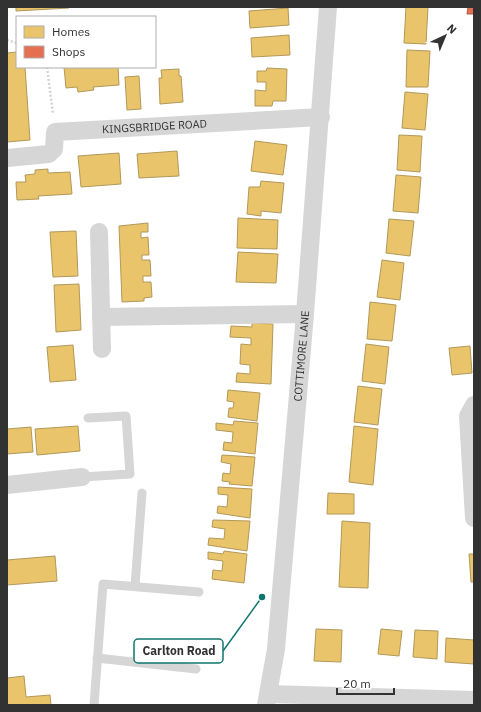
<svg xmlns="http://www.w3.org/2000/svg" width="481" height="712" font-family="'IBM Plex Sans',sans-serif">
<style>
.homes{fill:#e9c46a;stroke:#b29859}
.shops{fill:#e76f51;stroke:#b15d48}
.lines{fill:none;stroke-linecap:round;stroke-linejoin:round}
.path{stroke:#d4d4d4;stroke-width:2.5;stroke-dasharray:2 2;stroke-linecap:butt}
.service{stroke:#d6d6d6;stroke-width:9}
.minor{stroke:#d6d6d6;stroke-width:18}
.labels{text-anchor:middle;stroke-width:4;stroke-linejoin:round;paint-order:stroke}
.street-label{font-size:11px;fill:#323232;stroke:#fff}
.leader{fill:none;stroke:#0f766e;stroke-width:1.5}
.callout-dot{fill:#0f766e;stroke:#fff;stroke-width:1.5}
.callout{fill:#fff;stroke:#0f766e;stroke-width:1.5}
.callout-label{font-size:12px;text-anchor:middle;font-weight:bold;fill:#323232}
</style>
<rect width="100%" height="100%" fill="#fff"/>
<g class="homes">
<path d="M16,7H69V8L16,11Z"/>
<path d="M406,7H428L426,44L404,43Z"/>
<path d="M288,8L289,25L250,28L249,11Z"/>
<path d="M289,35L290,55L252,57L251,38Z"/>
<path d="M407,50L430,51L428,87H406Z"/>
<path d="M17,52V67H25L30,140L7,142V53Z"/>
<path d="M64,67H118L119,85L93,87L94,90L78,92L77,87L66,88Z"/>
<path d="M267,68L287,69L286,101H273L272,106H255V90L266,91V82H257V71H266Z"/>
<path d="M179,69V76H181L183,102L160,104L159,78H162L161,70Z"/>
<path d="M139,76L141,109L127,110L125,77Z"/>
<path d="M405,92L428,94L425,130L402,128Z"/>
<path d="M399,135L422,136L420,172L397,170Z"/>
<path d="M255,141L287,145L283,175L251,171Z"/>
<path d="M177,151L179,176L139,178L137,154Z"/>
<path d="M119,153L121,184L81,187L78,156Z"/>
<path d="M48,169V173L70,172L72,194L38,196L39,199L17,200L16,182H26L25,175L35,174V170Z"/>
<path d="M396,175L421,177L418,213L393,211Z"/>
<path d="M261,181L284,183L281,213L261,211V216L247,214L249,187H260Z"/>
<path d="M238,218L278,220L277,249L237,248Z"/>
<path d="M389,219L414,221L410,256L386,253Z"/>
<path d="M148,223V232H141V238L148,237L149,255H142V260H150L151,276H143V282H151L152,297L144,298V301L122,302L119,226Z"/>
<path d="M76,231L78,276L53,277L50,232Z"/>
<path d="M238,252L278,254L276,283L236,282Z"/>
<path d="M382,260L404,263L400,300L377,297Z"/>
<path d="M79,284L81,330L56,332L54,285Z"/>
<path d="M370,302L396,305L392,341L367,339Z"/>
<path d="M252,323L273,324L271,384L236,382L237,373L250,374V365L240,364L241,344L251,345V338L230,337L231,326L252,327Z"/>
<path d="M366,344L389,347L385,384L362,381Z"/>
<path d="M73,345L76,380L50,382L47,347Z"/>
<path d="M470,346L472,373L452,375L449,348Z"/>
<path d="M358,386L382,389L378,425L354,422Z"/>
<path d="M228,390L260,393L257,421L228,417L229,408H233L234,402L227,401Z"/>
<path d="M234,421L258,423L255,454L223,450L224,442L232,443L233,432L216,430V423L233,425Z"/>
<path d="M78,426L80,451L37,455L35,429Z"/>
<path d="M354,426L378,429L373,485L349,482Z"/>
<path d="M31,427L33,452L7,454V429Z"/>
<path d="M222,455L255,457L252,486L229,484L230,482L222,481L223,473L230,474L231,464L221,462Z"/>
<path d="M218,487L252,489L250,518L217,513L218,506L227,507L228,495L218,494Z"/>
<path d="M328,493L354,494V514H327Z"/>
<path d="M213,520L250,521L247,551L208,545L209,538L224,539L225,529L212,527Z"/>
<path d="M342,521L370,523L368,588L339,587Z"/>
<path d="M224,551L247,554L244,583L212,579L213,570L222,571L223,561L208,559V552L223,554Z"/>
<path d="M469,554H474V582H471Z"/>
<path d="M55,556L57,581L7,585V560Z"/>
<path d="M316,629L342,630L341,662L314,661Z"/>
<path d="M381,629L402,631L399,656L378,654Z"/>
<path d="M415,630L438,631L437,659L413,657Z"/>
<path d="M446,638L474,640V664L445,662Z"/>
<path d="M24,676L26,697L50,695L51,705H7V678Z"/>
</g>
<path class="shops" d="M468,7H474V14H467Z"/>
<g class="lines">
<g class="path">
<path d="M7,40L17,43"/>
<path d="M47,67L53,114"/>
</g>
<g class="service">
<path d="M82,477L130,474L126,416L88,418"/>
<path d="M135,586L142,493"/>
<path d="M97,658L196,669"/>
<path d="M94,705L103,584L199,592"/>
</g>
<g class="minor">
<path id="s1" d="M7,158L49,154L54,149L55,132L321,117"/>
<path d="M99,232L102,349"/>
<path d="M101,317L305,314"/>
<path d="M474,405L468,416L474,518"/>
<path d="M7,485L82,477"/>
<path d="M269,694L474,700"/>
<path id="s2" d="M266,705L276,649L305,314L328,7"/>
</g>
</g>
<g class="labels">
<g class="street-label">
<text dy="4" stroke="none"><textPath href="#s1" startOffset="166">KINGSBRIDGE ROAD</textPath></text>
<text dy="4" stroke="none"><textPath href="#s2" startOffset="351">COTTIMORE LANE</textPath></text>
</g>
</g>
<path class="leader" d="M262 597L223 651"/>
<circle class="callout-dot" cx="262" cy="597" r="4"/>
<rect class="callout" x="134" y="639" width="89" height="24" rx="4"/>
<g class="callout-label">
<text x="179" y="655">Carlton Road</text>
</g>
<rect width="481" height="712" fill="none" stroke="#323232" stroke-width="16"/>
<rect x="16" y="16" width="140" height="52" fill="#ffffff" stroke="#adadad"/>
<rect x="24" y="26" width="20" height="12" fill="#e9c46a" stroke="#adadad"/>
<text x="52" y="36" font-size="12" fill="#323232">Homes</text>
<rect x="24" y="46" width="20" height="12" fill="#e76f51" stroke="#adadad"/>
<text x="52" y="56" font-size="12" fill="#323232">Shops</text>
<g transform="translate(445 36) rotate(44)" stroke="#ffffff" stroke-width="3" paint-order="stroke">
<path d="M0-3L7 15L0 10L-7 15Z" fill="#323232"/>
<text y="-6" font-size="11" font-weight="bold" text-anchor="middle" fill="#323232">N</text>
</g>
<path d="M337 688v6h57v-6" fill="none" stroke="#323232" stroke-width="2"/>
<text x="343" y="688" font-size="12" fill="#323232" stroke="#ffffff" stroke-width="3" paint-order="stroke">20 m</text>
</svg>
